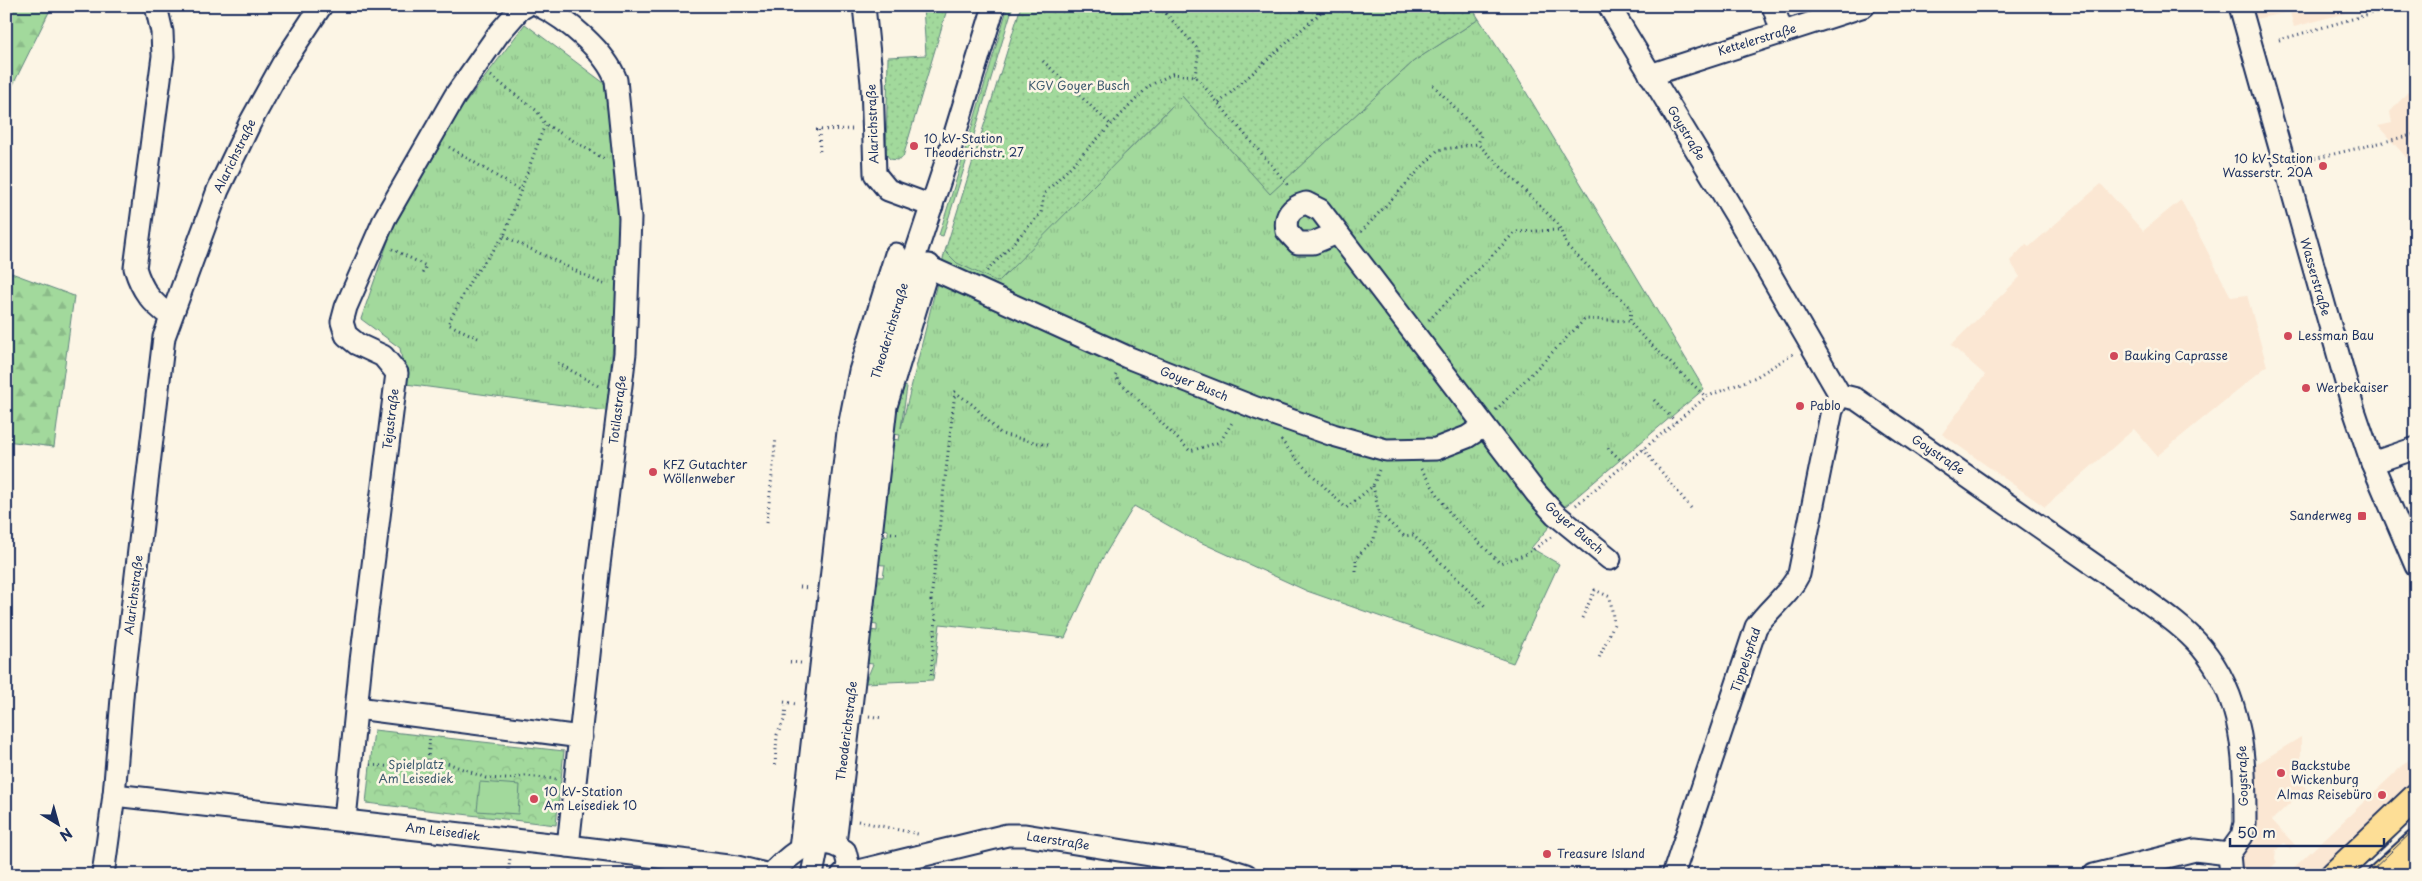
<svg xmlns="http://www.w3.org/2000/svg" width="2422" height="881" font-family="'Playpen Sans',sans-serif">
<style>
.built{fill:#fbe7d3}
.grass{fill:url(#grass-tufts);stroke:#5e847d}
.forest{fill:url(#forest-firs);stroke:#5e847d}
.park{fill:url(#park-crowns);stroke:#5e847d}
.garden{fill:url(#garden-dots);stroke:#5e847d}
.pitch{fill:#a2d99c;stroke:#5e847d}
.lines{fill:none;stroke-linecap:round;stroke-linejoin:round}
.minor-casing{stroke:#1b2f5e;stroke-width:25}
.major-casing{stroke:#1b2f5e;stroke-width:30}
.path{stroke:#1b2f5e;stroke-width:3;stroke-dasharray:1 4;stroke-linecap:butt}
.minor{stroke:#fcf5e5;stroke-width:21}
.major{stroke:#fdde96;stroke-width:26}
.tram{stroke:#1b2f5e;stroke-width:1}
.poi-dot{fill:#d1495b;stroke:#fcf5e5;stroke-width:2}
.labels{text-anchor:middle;stroke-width:5;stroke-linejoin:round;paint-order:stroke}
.street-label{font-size:12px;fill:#1b2f5e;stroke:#fcf5e5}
.park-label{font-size:12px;fill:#3d5a6e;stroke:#fcf5e5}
.poi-label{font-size:12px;fill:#1b2f5e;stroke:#fcf5e5;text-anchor:start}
</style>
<defs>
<pattern id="grass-tufts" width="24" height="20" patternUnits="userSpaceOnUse" patternTransform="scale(1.25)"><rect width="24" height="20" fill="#a2d99c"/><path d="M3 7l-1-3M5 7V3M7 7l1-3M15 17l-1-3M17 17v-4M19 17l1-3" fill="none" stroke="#8bbb89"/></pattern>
<pattern id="forest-firs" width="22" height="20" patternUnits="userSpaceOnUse" patternTransform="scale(1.25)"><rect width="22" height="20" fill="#a2d99c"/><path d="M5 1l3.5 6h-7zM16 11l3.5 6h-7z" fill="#8bbb89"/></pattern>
<pattern id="park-crowns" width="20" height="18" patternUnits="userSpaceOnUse" patternTransform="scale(1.25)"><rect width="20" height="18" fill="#a2d99c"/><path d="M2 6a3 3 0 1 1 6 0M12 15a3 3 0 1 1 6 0" fill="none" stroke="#8bbb89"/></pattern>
<pattern id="garden-dots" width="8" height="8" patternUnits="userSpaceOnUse" patternTransform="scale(1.25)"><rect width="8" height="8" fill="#a2d99c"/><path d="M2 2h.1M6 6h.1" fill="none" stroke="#8bbb89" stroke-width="1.8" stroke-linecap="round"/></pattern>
</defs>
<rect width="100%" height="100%" fill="#fcf5e5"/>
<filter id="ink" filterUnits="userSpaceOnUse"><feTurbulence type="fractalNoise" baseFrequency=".02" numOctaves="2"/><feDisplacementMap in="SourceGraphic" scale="10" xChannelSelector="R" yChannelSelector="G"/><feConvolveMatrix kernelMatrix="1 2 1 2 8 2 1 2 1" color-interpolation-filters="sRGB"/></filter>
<g filter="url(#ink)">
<g class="built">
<path d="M2251,6H2371L2294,27L2290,12L2255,19Z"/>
<path d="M2416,73V168L2378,126L2392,123L2390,112L2414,85L2412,77Z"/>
<path d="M2101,184L2143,231L2181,200L2231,297L2247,295L2267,366L2157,456L2134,429L2045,507L1942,434L1985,375L1951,345L2020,277L2010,261L2026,244L2029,247Z"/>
<path d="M2301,737V783L2306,788L2272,820L2295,845L2290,850L2284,843L2276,850L2275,859L2277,862L2271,868L2277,875H2240L2250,768Z"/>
<path d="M2416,753V785L2321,875H2286Z"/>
</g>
<g class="grass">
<path d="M1008,6H1013L969,151L965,150Z"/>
<path d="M1479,19L1517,77L1704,389L1549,520L1550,526L1531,548L1559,564L1513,663L1307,591L1187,536L1134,506L1101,561L1065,638L940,624L933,680L865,683L873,664L865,663L862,629L877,631V625L863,623L871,576L883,577L885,565L871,564L873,534L888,536V530L874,528L884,438L899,440L900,435L885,433L895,383L907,387L901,428L945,251L957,263L1127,152L1182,96L1270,193L1414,61Z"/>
<path d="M525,24L604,83L623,232L607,411L406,384L400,348L361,319L392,230L461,109Z"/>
<path d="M963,158L967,159L943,236L939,235Z"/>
</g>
<g class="forest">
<path d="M6,6H52L6,99Z"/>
<path d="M6,271L74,296L54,447L6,441Z"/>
</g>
<path class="park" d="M374,730L564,751L556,825L366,803Z"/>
<g class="garden">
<path d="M923,6H948L903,157L897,160L890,159L886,154L888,57L926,55Z"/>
<path d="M1021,6H1471L1479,19L1414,61L1270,194L1182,96L998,282L957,263L945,251Z"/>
</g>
<path class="pitch" d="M480,782L520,785L518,814L477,811Z"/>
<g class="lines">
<defs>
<g id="minor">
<path d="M156,6L162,32L163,56L135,268C142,291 151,302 170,316"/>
<path d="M540,6C567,19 606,52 616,80L630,218L625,353L598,573L568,846"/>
<path d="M864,6L872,83L875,174L888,190L932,206"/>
<path d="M1609,6L1737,217L1840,395L1856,399L2139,596C2160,611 2184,627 2201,647C2244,698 2245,760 2245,823L2242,836L2229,854L2231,875"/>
<path d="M1773,6L1782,32"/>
<path d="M2240,6L2353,407L2372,463L2416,566"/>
<path d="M1650,75L1864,6"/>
<path d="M1337,233L1313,243H1298L1287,231C1284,216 1291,207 1306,203L1320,210L1536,493L1555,514L1610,559"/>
<path d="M913,260L1127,357L1256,408L1333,435L1386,450L1436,449L1467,437L1484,426"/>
<path d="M2372,463L2416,448"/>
<path d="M357,708L581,737"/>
<path d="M114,795L568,846L737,867L770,875"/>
<path d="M345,819L361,661L397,373L383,356L357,344L346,335L342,322L346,307L385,218L455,96L499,33L519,10L526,6"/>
<path d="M835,844L886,406L929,265"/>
<path d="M800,849L848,432L860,371L896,254"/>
<path d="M103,875L114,795L123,686L164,337L218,190L250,123L282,65L321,6"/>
<path d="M770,875C791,854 815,830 845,851L848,863L846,875"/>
<path d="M812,875L818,844L839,650L869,404L886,343L950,150L994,6"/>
<path d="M842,875L1007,835H1025L1218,866L1246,875"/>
<path d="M1673,875L1756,627C1769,608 1789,595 1799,574L1832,410L1840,395"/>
<path d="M2094,875L2195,850L2229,854"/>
</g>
<g id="major">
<path d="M2334,875L2416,797"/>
<path d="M2382,875L2416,844"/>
</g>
</defs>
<use href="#minor" class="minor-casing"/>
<use href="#major" class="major-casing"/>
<g class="path">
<path d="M1159,6L1199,50L1195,76"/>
<path d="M2279,40L2397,6"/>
<path d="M1043,61L1111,125"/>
<path d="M491,76L537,111L545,124L604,159"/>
<path d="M1433,85L1481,135L1478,144"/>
<path d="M1219,103L1328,6"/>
<path d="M816,130L853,129"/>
<path d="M819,130L820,155"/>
<path d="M449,147L521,191"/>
<path d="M2305,161L2416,134"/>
<path d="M1361,232L1438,150L1478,144L1558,224L1567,246L1631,308L1630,321L1637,331L1706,397"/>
<path d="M504,236L607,286"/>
<path d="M392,249L426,266L422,274"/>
<path d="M987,271L1041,213L1044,194L1149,86L1172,74L1195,76L1290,187"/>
<path d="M1429,320L1515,232L1559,230"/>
<path d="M478,338L448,324L472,278L504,236L545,124"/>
<path d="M558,363L600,387"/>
<path d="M1116,375L1115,377L1190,451L1220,442L1233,421"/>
<path d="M1654,400L1676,422"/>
<path d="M1496,410L1585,319L1630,321"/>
<path d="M1281,440L1299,462L1346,508L1373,486L1379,470"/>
<path d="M1608,448L1625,464"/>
<path d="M1643,449L1691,508"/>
<path d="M1421,469L1451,515L1500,563L1527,554L1551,537"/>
<path d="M1373,486L1379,513L1404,536L1413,535L1485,606L1487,604"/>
<path d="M1576,505L1706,397L1756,377L1793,354"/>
<path d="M767,522L776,438"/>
<path d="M891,533L900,534"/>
<path d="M1356,571V558L1374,539L1379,513"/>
<path d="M800,587L809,588"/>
<path d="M1582,618L1595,590L1610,597L1614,624L1598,660"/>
<path d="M790,662L801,663"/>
<path d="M931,675L936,618L931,600L955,392L973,405L1001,434L1051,446"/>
<path d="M784,702L796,704"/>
<path d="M869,716L883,718"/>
<path d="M428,760L430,736"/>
<path d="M370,765L405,768L437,759L486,778L507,779L525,776L556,779"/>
<path d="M775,765L777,735L785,718L786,703"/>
<path d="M858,821L918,834"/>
<path d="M508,875L510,858"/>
</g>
<use href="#minor" class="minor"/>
<use href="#major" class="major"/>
<g class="tram">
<path d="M2354,875L2416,816"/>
<path d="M2367,875L2416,828"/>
</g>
</g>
</g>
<g class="poi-dot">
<circle cx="914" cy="146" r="5"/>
<circle cx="2323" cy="166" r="5"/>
<circle cx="2288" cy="336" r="5"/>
<circle cx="2114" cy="356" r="5"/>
<circle cx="2306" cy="388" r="5"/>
<circle cx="1800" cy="406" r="5"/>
<circle cx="653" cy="472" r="5"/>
<rect x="2357" y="511" width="10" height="10" rx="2.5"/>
<circle cx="2281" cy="773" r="5"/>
<circle cx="2382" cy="795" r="5"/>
<circle cx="534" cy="799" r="5"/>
<circle cx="1547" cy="854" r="5"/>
</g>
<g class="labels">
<g class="street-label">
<text transform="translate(1757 40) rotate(-17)" y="4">Kettelerstraße</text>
<text transform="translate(873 124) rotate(-92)" y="4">Alarichstraße</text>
<text transform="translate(1686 133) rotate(59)" y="4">Goystraße</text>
<text transform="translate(235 156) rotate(-64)" y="4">Alarichstraße</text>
<text transform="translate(2315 277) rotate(74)" y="4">Wasserstraße</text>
<text transform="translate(890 331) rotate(-73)" y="4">Theoderichstraße</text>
<text transform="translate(1194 384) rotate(22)" y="4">Goyer Busch</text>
<text transform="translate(618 410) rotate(-83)" y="4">Totilastraße</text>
<text transform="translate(391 419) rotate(-83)" y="4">Tejastraße</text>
<text transform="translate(1938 455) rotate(34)" y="4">Goystraße</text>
<text transform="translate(1574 528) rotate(41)" y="4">Goyer Busch</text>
<text transform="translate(134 595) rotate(-83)" y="4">Alarichstraße</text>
<text transform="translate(1746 660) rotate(-71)" y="4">Tippelspfad</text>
<text transform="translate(847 731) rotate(-83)" y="4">Theoderichstraße</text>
<text transform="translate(2243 776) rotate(-92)" y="4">Goystraße</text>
<text transform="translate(443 832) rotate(7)" y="4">Am Leisediek</text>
<text transform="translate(1058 841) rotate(9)" y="4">Laerstraße</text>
</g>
<g class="park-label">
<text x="1079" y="90">KGV Goyer Busch</text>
<text x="416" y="769">Spielplatz<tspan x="416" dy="14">Am Leisediek</tspan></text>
</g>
<g class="poi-label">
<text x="924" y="143">10 kV-Station<tspan x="924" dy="14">Theoderichstr. 27</tspan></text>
<text x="2313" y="163" text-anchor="end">10 kV-Station<tspan x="2313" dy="14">Wasserstr. 20A</tspan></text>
<text x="2298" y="340">Lessman Bau</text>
<text x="2124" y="360">Bauking Caprasse</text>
<text x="2316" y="392">Werbekaiser</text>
<text x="1810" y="410">Pablo</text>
<text x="663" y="469">KFZ Gutachter<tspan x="663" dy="14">Wöllenweber</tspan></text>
<text x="2352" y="520" text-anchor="end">Sanderweg</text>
<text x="2291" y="770">Backstube<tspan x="2291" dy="14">Wickenburg</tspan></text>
<text x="544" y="796">10 kV-Station<tspan x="544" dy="14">Am Leisediek 10</tspan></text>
<text x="2372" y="799" text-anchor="end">Almas Reisebüro</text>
<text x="1557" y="858">Treasure Island</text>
</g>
</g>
<rect width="2422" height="881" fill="none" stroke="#fcf5e5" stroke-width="25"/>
<rect x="12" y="12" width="2397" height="856" fill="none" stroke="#1b2f5e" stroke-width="2" filter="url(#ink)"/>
<g transform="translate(58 824) rotate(143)" stroke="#fcf5e5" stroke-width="4" paint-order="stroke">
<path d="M0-4L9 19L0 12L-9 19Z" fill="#1b2f5e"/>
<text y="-8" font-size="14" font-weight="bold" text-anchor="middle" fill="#1b2f5e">N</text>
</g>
<path d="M2230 838v8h154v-8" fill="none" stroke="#1b2f5e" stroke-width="2.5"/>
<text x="2237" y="838" font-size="15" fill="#1b2f5e" stroke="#fcf5e5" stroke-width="4" paint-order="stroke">50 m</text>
</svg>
